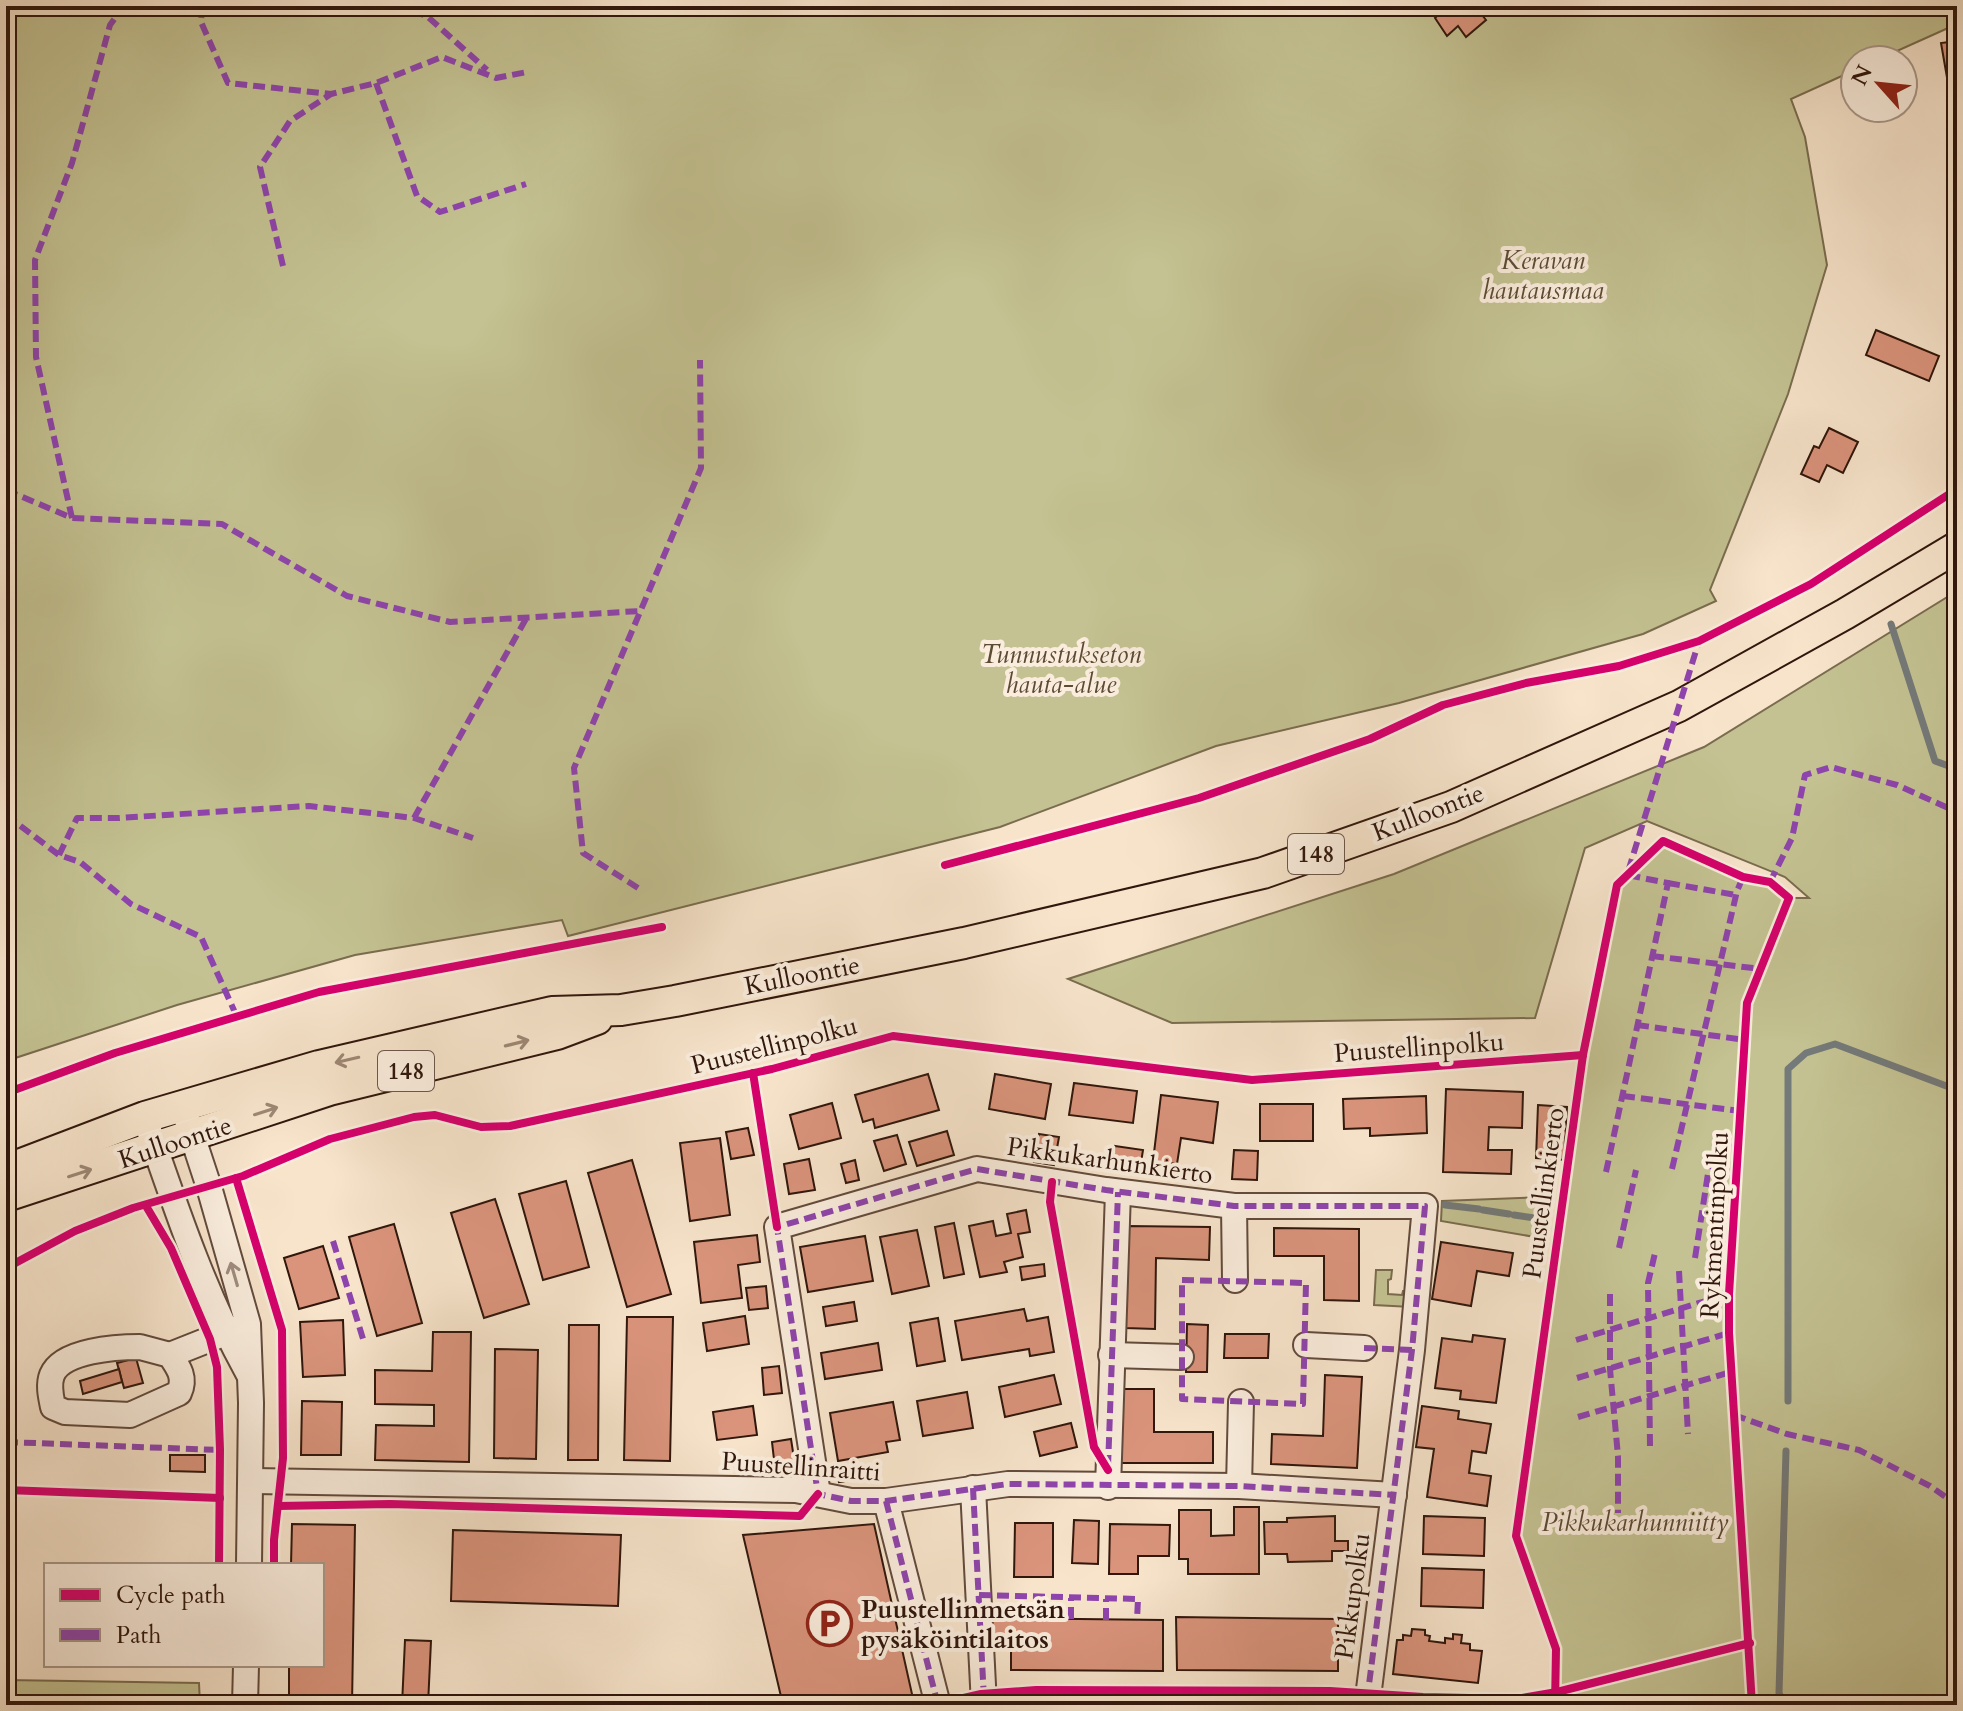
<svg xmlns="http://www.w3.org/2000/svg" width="1963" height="1711" font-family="Cardo,serif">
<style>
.green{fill:#c4c292;stroke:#7a6c4f;stroke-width:2}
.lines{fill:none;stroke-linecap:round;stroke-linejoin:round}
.stream{stroke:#747a79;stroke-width:7}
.building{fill:#da947c;stroke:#30160c;stroke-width:2}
.minor-casing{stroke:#624a3c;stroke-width:28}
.major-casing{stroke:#30160c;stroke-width:34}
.minor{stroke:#faeddd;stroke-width:24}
.major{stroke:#f7e4cb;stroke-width:30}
.quiet{stroke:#8e44ad;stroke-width:6;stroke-dasharray:12 6;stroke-linecap:butt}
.cycleway-casing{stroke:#faeddd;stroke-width:13}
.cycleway{stroke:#d6006c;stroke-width:8}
.oneway{stroke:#9d8775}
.oneway2{stroke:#9f8c7f}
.labels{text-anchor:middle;stroke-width:8;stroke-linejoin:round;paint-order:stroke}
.shield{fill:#faeddd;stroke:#6d564b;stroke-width:2}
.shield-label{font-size:24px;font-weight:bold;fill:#30160c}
.park-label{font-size:26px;font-style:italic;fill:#5c4a34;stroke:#faeddd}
.street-label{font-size:26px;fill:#30160c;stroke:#faeddd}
.poi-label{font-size:26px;font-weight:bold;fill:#30160c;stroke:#faeddd;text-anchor:start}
</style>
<rect width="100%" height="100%" fill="#f7e4cb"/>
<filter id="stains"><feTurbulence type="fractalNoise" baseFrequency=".0025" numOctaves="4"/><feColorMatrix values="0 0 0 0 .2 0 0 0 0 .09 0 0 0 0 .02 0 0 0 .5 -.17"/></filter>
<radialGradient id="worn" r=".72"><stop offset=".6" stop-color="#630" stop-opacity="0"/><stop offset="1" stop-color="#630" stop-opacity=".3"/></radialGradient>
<g class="green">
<path d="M6,6H1957V24L1877,60H1855V70L1791,99L1805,137L1827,265L1788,394L1710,590L1716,601L1643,634L1399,703L1216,746L1000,827L568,936L562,920L355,955L177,1005L6,1061Z"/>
<path d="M1957,591V1705H1552L1556,1649L1516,1536L1583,1055L1617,885L1663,841L1743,877L1770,882L1789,898H1809L1785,877L1647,821L1585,848L1535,1018L1172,1023L1068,979L1394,874L1704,747Z"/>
<path d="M1542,1197L1535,1237L1441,1221L1442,1201Z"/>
<path d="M1376,1270H1392L1391,1279L1388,1280V1294L1402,1295L1403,1291H1411V1307L1374,1305Z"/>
<path d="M6,1680L199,1683L200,1705H6Z"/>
</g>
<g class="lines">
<g class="stream">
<path d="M1891,624L1935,761L1957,769"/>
<path d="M1445,1205L1479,1209"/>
<path d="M1483,1210L1509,1214"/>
<path d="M1514,1215L1535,1218"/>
<path d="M1788,1401V1069L1806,1053L1835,1044L1957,1090"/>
<path d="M1785,1705L1779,1693L1786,1451"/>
</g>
</g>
<g class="building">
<path d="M1433,6H1483L1478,10L1486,20L1466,37L1458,26L1447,36L1435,18L1439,14Z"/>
<path d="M1957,41V87L1949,89L1941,43Z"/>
<path d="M1876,330L1939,356L1929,381L1866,355Z"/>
<path d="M1829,428L1858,442L1843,473L1827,465L1819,482L1801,474L1814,446L1819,448Z"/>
<path d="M928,1074L939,1110L875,1128L873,1119L863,1122L855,1095Z"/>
<path d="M995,1074L1051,1084L1045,1119L989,1109Z"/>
<path d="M1074,1083L1137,1091L1133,1123L1069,1115Z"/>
<path d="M1446,1089L1523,1092L1522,1128L1489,1127L1488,1150H1512L1511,1174L1443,1172Z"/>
<path d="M1161,1095L1218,1102L1213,1143L1181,1138L1177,1164L1153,1161Z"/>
<path d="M1426,1096L1427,1133L1370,1136V1128L1344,1129L1343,1099Z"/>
<path d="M832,1103L841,1138L799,1149L790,1115Z"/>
<rect x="1260" y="1104" width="53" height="37"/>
<path d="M1538,1105L1567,1107L1564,1160L1536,1158Z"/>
<path d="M748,1128L754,1155L731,1159L726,1132Z"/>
<path d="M947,1131L954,1155L917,1166L909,1142Z"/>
<path d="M1039,1134L1059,1137L1054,1165L1034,1162Z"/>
<path d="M897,1135L906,1164L884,1171L874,1141Z"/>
<path d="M720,1138L730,1215L690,1221L680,1143Z"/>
<path d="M1115,1146L1143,1150L1139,1175L1111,1171Z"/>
<path d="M1234,1150L1258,1151L1257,1180L1232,1179Z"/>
<path d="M809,1159L815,1190L789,1194L784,1164Z"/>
<path d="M632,1160L671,1294L627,1307L588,1173Z"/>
<path d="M855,1160L859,1180L846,1183L841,1164Z"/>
<path d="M566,1181L589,1267L543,1280L519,1194Z"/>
<path d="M495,1199L529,1304L484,1318L451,1213Z"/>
<path d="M1026,1210L1030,1232L1018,1234L1023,1257L1004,1262L1007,1272L980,1277L969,1226L993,1221L996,1236L1011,1233L1007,1214Z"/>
<path d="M954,1223L964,1274L944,1278L935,1227Z"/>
<path d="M394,1224L422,1323L377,1336L349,1237Z"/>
<path d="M1127,1226L1210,1227L1209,1260L1156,1258L1155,1329L1125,1328Z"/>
<path d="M1274,1228L1359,1229V1301L1324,1300V1256H1274Z"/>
<path d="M917,1230L929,1286L892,1294L880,1237Z"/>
<path d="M757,1235L760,1262L738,1265L742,1298L701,1303L694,1242Z"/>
<path d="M865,1236L873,1281L808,1292L800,1247Z"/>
<path d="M1441,1242L1513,1253L1509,1276L1477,1271L1471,1306L1432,1299Z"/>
<path d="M323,1246L339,1298L299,1309L284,1258Z"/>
<path d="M1044,1264L1045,1276L1022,1280L1020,1267Z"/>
<path d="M766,1286L768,1308L749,1310L746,1288Z"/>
<path d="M854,1302L857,1321L826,1326L823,1307Z"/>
<path d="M1024,1309L1027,1321L1048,1317L1054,1352L1030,1356L1029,1349L962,1360L955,1321Z"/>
<path d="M745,1316L749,1344L707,1351L703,1323Z"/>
<path d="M627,1317H673L670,1461L624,1460Z"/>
<path d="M938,1318L945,1361L917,1366L910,1323Z"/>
<path d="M343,1320L345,1375L303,1377L300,1322Z"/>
<path d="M1187,1324L1208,1325L1207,1372H1186Z"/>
<path d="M569,1325H599L598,1460H568Z"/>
<path d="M433,1332H471L469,1462L375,1460L376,1425L434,1426V1405L375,1404V1370L432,1371Z"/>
<path d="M1225,1334H1269L1268,1358H1224Z"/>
<path d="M1473,1335L1505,1339L1496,1403L1460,1399L1461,1391L1435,1388L1442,1338L1472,1342Z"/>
<path d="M878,1343L882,1370L825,1379L821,1353Z"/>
<path d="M495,1349L538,1350L536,1459L494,1458Z"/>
<path d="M136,1358L143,1383L124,1388L117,1363Z"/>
<path d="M779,1366L782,1393L764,1395L762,1368Z"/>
<path d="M119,1369L122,1382L83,1394L80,1381Z"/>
<path d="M1054,1375L1061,1404L1005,1417L999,1387Z"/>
<path d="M1325,1375L1362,1377L1357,1468L1271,1464L1272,1434L1323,1436Z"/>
<path d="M1122,1389H1154V1432H1213V1463H1121Z"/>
<path d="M967,1392L973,1428L923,1436L917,1401Z"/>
<path d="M302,1401L342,1402L341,1455H301Z"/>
<path d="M893,1402L900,1440L886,1442L888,1452L838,1461L830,1413Z"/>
<path d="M753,1406L757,1435L717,1440L713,1412Z"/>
<path d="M1422,1406L1459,1411L1458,1419L1491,1424L1486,1453L1472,1451L1469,1473L1491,1476L1487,1506L1427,1497L1434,1449L1416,1447Z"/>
<path d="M1071,1423L1077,1447L1040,1456L1034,1432Z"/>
<path d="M791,1439L795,1465L775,1468L772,1442Z"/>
<path d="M170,1455H205V1472L170,1471Z"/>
<path d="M865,1467L866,1478L839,1482L837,1471Z"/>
<path d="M1234,1507H1259V1574H1188V1559H1179V1510H1211V1536L1234,1535Z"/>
<path d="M1335,1516V1541H1348V1551H1332V1561L1288,1562L1287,1554H1265L1264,1522H1287V1518Z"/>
<path d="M1424,1516L1485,1518L1484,1556L1423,1554Z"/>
<path d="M1074,1520L1099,1521L1098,1564L1072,1563Z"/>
<path d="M1015,1523H1053V1577H1014Z"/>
<path d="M292,1524L355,1525L352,1705H289V1665H322V1565H291Z"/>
<path d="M874,1524L914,1703L905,1705H783L743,1535Z"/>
<path d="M1110,1524L1170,1525L1169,1556H1138V1574H1109Z"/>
<path d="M453,1530L621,1535L618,1606L451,1601Z"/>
<path d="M1422,1568L1484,1570L1483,1608L1421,1606Z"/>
<path d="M1176,1617L1338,1619V1671L1177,1670Z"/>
<path d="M990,1618L1163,1620V1671L1011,1670V1644L991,1643Z"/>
<path d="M1412,1629L1425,1630V1635L1430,1636L1429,1641L1445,1643V1638L1453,1639V1634L1462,1635L1461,1643L1470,1644V1650L1482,1651L1478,1683L1393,1674L1397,1640H1403V1635L1411,1636Z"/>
<path d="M405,1640L431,1641L428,1705H402Z"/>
</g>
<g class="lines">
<defs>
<g id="minor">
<path d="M187,1120L209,1187L248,1324L251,1403L249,1565"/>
<path d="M150,1133C178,1214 206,1297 248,1373"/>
<path d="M1234,1206L1235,1280"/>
<path d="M1306,1345L1364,1348"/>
<path d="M140,1347L170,1355C179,1368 186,1378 179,1393L130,1415L65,1412L53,1407C51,1397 48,1385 52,1375C62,1350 117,1347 140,1347Z"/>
<path d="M170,1355L238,1328"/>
<path d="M1111,1355L1181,1357"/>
<path d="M251,1481L796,1490L851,1501H886L1008,1484L1239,1486L1394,1495"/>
<path d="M1239,1486L1241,1402"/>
<path d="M1108,1487L1118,1192"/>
<path d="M973,1488L984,1705"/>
<path d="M818,1494L777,1227L977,1169L1106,1190L1234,1206H1425L1412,1350L1367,1705"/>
<path d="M886,1501L938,1705"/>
<path d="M245,1705L246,1665"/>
</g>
<g id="major">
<path d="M6,1170L145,1117L319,1066L552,1012L621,1010L675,1001L964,943L1263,873L1451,807L1679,706L1845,614L1957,547"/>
<path d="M6,1196L329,1090L557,1034L597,1019"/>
</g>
</defs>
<use href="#minor" class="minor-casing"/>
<use href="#major" class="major-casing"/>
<use href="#minor" class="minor"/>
<use href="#major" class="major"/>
<g class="quiet">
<path d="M202,6L201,22L228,83L331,94L376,83L442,57L496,78L527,72"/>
<path d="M395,6L427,16L487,70"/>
<path d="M376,83L417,196L440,212L526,184"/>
<path d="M283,266L260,167L290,121L331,94"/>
<path d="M6,490L72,518L222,524L347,596L450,622L640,611"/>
<path d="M72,518L36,357L35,260L72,163L110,25L124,6"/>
<path d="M6,815L59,855L80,862L131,904L201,937L237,1017"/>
<path d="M414,818L527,617"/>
<path d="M59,855L77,818H118L309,806L414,818L473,838"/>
<path d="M1770,882L1792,838L1805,775L1831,767L1897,785L1957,812"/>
<path d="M1668,883L1736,895"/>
<path d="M638,888L583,853L574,768L701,468L700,360"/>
<path d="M1652,956L1761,969"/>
<path d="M1637,1025L1745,1040"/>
<path d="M1623,1096L1740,1111"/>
<path d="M1672,1169L1737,891L1743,877"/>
<path d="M1606,1172L1668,883L1627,875L1699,641"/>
<path d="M333,1241L364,1342"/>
<path d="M1619,1248L1636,1170"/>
<path d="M1695,1258L1709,1167"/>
<path d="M1679,1271L1688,1434"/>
<path d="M1182,1280L1306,1283L1303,1404L1182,1399Z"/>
<path d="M1610,1294V1369L1618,1456V1513"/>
<path d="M1576,1340L1729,1294"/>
<path d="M1364,1348L1412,1350"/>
<path d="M1577,1378L1729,1333"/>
<path d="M1734,1415L1787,1434L1859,1450L1930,1486L1957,1505"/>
<path d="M1578,1417L1731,1372"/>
<path d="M6,1442L220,1450"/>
<path d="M1650,1446L1648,1283L1655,1253"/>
<path d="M1108,1467L1118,1192"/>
<path d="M973,1488L984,1699"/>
<path d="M886,1501L938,1705"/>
<path d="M979,1595L1138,1599L1137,1620"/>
<path d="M1036,1619L1037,1597"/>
<path d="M1071,1619V1598"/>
<path d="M1106,1620V1599"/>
<path d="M1367,1700L1412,1350L1425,1206H1234L1106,1190L977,1169L777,1227L818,1494L851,1501H886L1008,1484L1239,1486L1394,1495"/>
</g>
<defs>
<g id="cycleway">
<path d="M945,865L1199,798L1370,739L1443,705L1526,683L1619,666L1699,641L1811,584L1957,489"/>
<path d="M753,1073L777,1227"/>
<path d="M6,1093L115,1053L319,992L662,927"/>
<path d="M236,1178L282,1330L283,1458L274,1540V1565"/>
<path d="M1052,1182L1050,1202L1094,1447L1108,1470"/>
<path d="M146,1206L171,1248L210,1339L217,1367L220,1450L219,1565"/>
<path d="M6,1268L75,1231L133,1208L243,1176L330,1139L414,1117L435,1115L481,1127L510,1126L772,1069L893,1036L1252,1080L1583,1055"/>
<path d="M6,1490L220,1498"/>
<path d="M278,1506L390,1504L800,1516L818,1494"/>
<path d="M933,1705L981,1694L1036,1690L1330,1691L1423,1697L1516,1699L1557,1692L1750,1643"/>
<path d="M1555,1705L1556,1649L1516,1536L1583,1055L1617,885L1663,841L1743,877L1770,882L1789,898L1747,1003L1729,1294V1333L1752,1705"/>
</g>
</defs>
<use href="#cycleway" class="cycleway-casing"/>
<use href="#cycleway" class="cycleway"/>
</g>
<defs><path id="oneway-shaft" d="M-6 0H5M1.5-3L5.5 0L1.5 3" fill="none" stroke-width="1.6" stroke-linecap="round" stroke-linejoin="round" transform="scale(2)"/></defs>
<g class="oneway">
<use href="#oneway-shaft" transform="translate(517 1043) rotate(-14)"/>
<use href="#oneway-shaft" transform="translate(347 1060) rotate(167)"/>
<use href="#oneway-shaft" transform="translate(266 1111) rotate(-18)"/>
<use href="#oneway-shaft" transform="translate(80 1173) rotate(-18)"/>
</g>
<use class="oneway2" href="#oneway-shaft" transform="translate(234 1274) rotate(-106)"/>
<defs>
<symbol id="parking-ring" viewBox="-11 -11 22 22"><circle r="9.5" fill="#faeddd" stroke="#8f2418" stroke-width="1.5"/><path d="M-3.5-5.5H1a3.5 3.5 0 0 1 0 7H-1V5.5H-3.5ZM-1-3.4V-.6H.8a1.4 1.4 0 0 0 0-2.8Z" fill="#8f2418"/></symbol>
</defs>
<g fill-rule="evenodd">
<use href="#parking-ring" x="804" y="1598" width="51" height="51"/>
</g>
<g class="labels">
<g class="shield">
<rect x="1288" y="834" width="56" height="40" rx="6"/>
<rect x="378" y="1051" width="56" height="40" rx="6"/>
</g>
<g class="shield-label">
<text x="1316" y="862">148</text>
<text x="406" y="1079">148</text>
</g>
<g class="park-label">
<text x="1543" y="269">Keravan<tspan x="1543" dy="30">hautausmaa</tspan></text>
<text x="1061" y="663">Tunnustukseton<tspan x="1061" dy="30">hauta-alue</tspan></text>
<text x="1635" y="1531">Pikkukarhunniitty</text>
</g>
<g class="street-label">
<text transform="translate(1428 812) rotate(-21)" y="9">Kulloontie</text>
<text transform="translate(802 975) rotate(-11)" y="9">Kulloontie</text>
<text transform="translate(774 1045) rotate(-14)" y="9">Puustellinpolku</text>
<text transform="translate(1419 1047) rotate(-4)" y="9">Puustellinpolku</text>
<text transform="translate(175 1142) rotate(-18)" y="9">Kulloontie</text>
<text transform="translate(1110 1160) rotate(8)" y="9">Pikkukarhunkierto</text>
<text transform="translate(1543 1193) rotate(-82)" y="9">Puustellinkierto</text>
<text transform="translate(1714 1225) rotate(-87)" y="9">Rykmentinpolku</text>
<text transform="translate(801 1466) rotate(4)" y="9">Puustellinraitti</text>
<text transform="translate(1352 1596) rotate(-82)" y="9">Pikkupolku</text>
</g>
<g class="poi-label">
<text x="861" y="1618">Puustellinmetsän<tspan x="861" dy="30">pysäköintilaitos</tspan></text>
</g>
</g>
<rect width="1963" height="1711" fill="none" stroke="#f7e4cb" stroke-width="32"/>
<rect x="8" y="8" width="1947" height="1695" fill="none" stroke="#30160c" stroke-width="4"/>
<rect x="16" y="16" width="1931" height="1679" fill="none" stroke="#30160c" stroke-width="2"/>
<rect x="44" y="1563" width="280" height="104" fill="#faeddd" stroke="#a99789" stroke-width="2"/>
<rect x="60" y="1589" width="40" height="12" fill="#d6006c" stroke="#a99789" stroke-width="2"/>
<text x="116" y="1603" font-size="24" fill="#30160c">Cycle path</text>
<rect x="60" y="1629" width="40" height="12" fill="#8e44ad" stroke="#a99789" stroke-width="2"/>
<text x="116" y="1643" font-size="24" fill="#30160c">Path</text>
<g transform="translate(1879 84) rotate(297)"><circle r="38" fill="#faeddd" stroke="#a99789" stroke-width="2"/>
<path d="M0-6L14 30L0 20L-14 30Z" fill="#8f2418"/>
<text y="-12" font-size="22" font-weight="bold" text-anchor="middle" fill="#30160c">N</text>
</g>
<rect width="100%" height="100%" filter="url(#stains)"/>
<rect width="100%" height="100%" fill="url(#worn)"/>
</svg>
